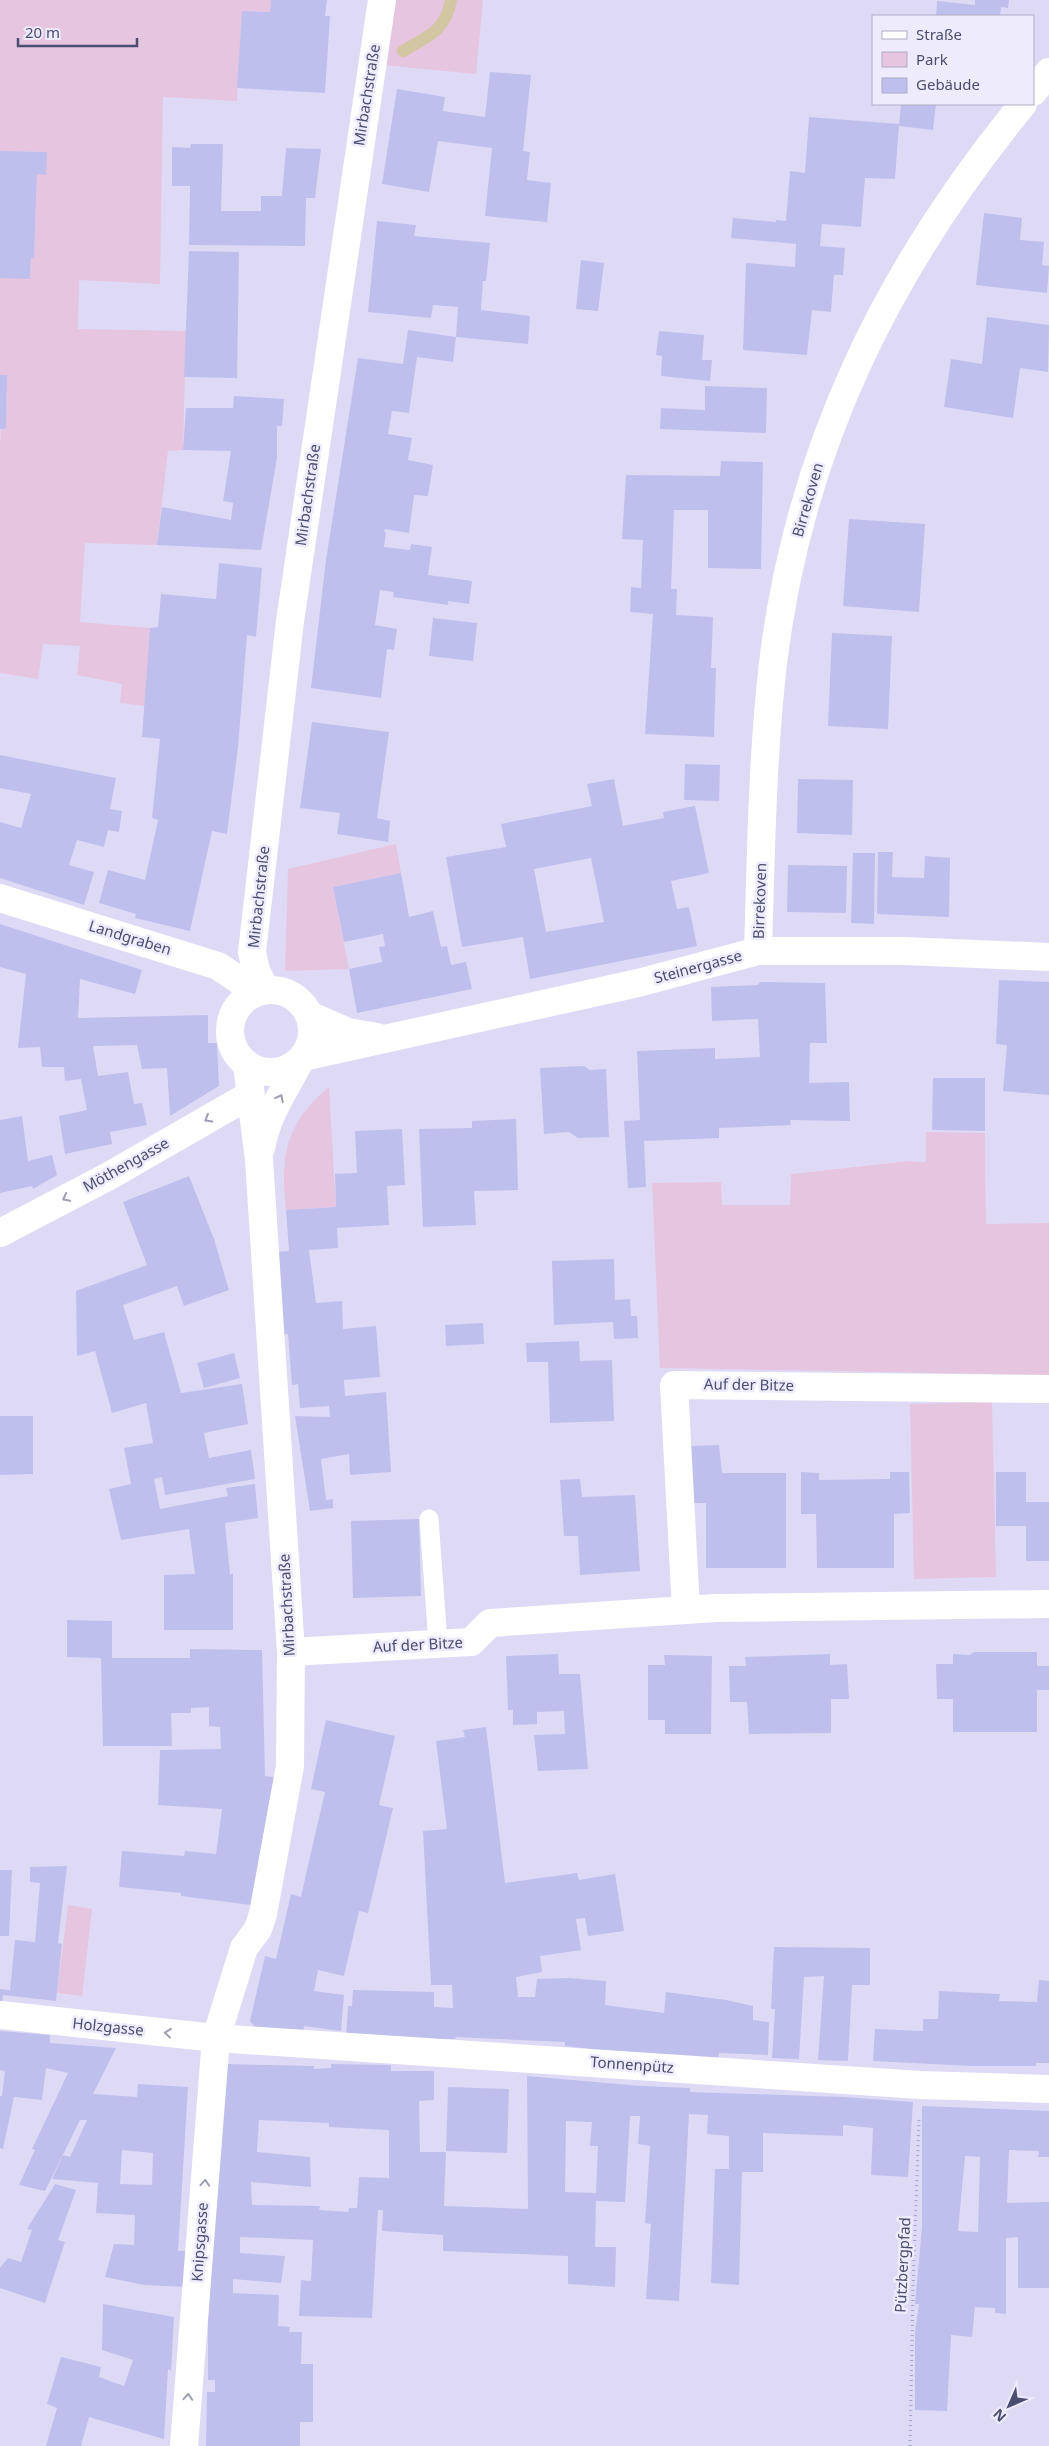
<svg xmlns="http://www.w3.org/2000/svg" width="1049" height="2446" font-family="'Noto Sans',sans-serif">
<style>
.residential{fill:#dedaf6;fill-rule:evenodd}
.green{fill:#e6c5e0}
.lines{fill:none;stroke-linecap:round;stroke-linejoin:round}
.stream{stroke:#d3c6a2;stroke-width:12}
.building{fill:#bfbfed;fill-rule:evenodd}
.path{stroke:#a2a3d2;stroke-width:3;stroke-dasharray:1 4;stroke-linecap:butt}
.lane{stroke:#fff;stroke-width:19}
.street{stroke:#fff;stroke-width:28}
.oneway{stroke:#9d9eb1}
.labels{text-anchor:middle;stroke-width:5;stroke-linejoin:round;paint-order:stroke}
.street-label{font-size:15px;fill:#4c4e71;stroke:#eeebfd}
</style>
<rect width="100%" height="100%" fill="#e9e5fa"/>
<path class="residential" d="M0,0H1049V1223L986,1225L985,1134L926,1162L908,1161L791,1174L788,1370L1049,1375V2446H0ZM873,16H1033V104H873Z"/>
<g class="green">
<path d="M0,0H271L270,12L242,11L237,101L163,97L160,284L79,280L78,329L186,331L183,450L168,451L157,545L85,543L80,622L150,628L145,706L120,703L122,684L77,675L80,646L43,644L38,679L0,673V445L1,429H6L7,375H0V278H30L31,258H34L37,174L46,152L0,151Z"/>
<path d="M395,0H483L476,74L383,65Z"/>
<path d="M396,844L401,873L333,887L349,969L285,971L288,869Z"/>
<path d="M329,1087L336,1207L286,1210C280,1155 285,1124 329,1087Z"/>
<path d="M926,1132L985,1133L986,1224L1049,1223V1375L660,1368L652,1183L721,1182L722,1205H790L791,1174L908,1161L926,1162Z"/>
<path d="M992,1402L996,1577L914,1579L910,1404Z"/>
<path d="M68,1905L92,1909L82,1996L57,1993Z"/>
</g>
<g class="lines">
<path class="stream" d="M403,51C428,36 445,32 451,0"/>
</g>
<g class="building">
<path d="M271,0H327L325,16H330L325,93L237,88L242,11L270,12Z"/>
<path d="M975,0H1009L1008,8L1001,7L1000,16H936L937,1L975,5Z"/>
<path d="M490,72L531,75L523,151L530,152L527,180L551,183L547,222L485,216L492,148L438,141L429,192L382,184L397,89L445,97L443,111L485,117Z"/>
<path d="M901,104H936L933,130L899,126Z"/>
<path d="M809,117L899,124L895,179L865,178L861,227L822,224L820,246L845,248L843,275H834L831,312L812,310L807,355L743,350L746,263L795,267L796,244L731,238L733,218L776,222V220L786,221L790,171L805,173Z"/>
<path d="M191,144H223L221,211H261V196H282L286,148L321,149L315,198H306L305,246L189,245L190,186H172V147L190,148Z"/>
<path d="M0,151L47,152L46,175L37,174L34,258H31L30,279L0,278Z"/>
<path d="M984,213L1022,218L1020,240L1044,242L1042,265L1049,266L1047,293L976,285Z"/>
<path d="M377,221L416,225L414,236L490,243L486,281H483L481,310L530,316L528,344L456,337L458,307L433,305L431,318L368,312Z"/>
<path d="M189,251L239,252L237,378L184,377Z"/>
<path d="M581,260L604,263L598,311L576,309Z"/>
<path d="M987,317L1049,325L1048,372L1020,368L1013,418L944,407L951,359L982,364Z"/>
<path d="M408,330L456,337L453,362L417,357L409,413L392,411L388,434L412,438L408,460L433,465L428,496L414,495L409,533L385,529L384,532H386L384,547L410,550L411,544L432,547L428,575L472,581L469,604L448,601V605L393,597L394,592L380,590L375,625L397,629L394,650L387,649L381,698L311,688L326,560L358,358L403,364Z"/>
<path d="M659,331L704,335L702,360H712L710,381L661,376L662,356L656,355Z"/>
<path d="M0,375H7L6,429H0Z"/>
<path d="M705,386L767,388L766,433L660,429L661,408L705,410Z"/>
<path d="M234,396L284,399L282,426H277V458L261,550L157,545L162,507L231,520L233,503L223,501L231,451L183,450L186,408H233Z"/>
<path d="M721,461L763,462L761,569L708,568V510H674L671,589H677L676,615L713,617L711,668H716L714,737L645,734L653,614L630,612L631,587L641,588L643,540L622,539L626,475L720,476Z"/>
<path d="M849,519L925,524L919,612L843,606Z"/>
<path d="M219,563L262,568L256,637L247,635L238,747L227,834L212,831L190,931L135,918L136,914L99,903L108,870L145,880L158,820L152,818L160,739L142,737L150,628L158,627L161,594L216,599Z"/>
<path d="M433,618L477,623L473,661L429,656Z"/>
<path d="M832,633L892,636L888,729L828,726Z"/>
<path d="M312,722L389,732L377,818L390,821L388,842L337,834L340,813L300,808Z"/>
<path d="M0,755L116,778L110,809L122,811L119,832L108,830L104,847L77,840L69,865L94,872L84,905L0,878V822L21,828L31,794L0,788Z"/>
<path d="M685,764L720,765L719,801L684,800Z"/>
<path d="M614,779L623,826L664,818L663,812L695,806L709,873L671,881L677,909L689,907L697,946L530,979L523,937L462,947L446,857L506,847L501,824L592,806L587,784ZM591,858L604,922L546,932L534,869Z"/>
<path d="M798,779L853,780L852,835L797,833Z"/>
<path d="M878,852H893L892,877L924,878L925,856L950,858L949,917L877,914Z"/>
<path d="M853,853H875L874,924L851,923Z"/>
<path d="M788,865L847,866L846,913L787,912Z"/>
<path d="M401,873L409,917L433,911L441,947L447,946L451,965L466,962L472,989L357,1013L349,969L382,962L379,947L385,946L383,934L344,942L333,887Z"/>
<path d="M0,924L142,970L135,994L80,979L78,1018L208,1015V1043H217L219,1086L170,1116L167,1068L142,1069L137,1045L93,1046L98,1076L128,1072L134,1104L142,1103L147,1125L110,1132L112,1144L65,1154L59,1116L87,1110L81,1079L65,1081L64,1067H42L40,1047L18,1048L26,974L0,967Z"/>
<path d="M999,980L1049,982V1095L1003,1091L1007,1045L996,1044Z"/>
<path d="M760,982L825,983L827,1043H810L809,1083L849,1082L850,1121L790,1120L791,1125L719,1128V1138L644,1141L646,1187L628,1188L624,1121L640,1120L637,1051L715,1048V1059L760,1057L758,1019L712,1021L711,987L758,985Z"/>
<path d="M584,1066L590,1070L606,1069L609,1137L578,1138L569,1132L544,1134L540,1068Z"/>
<path d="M933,1078H985V1131L932,1130Z"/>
<path d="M22,1116L28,1161L52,1155L57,1175L33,1189L32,1186L0,1193V1120Z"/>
<path d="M516,1119L518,1190L474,1191L476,1225L423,1227L419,1129L472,1128V1121Z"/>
<path d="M402,1129L405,1185L387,1186L389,1225L337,1228L338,1248L309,1250L316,1303L342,1301L343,1329L376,1326L380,1377L344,1380L345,1396L386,1392L391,1472L350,1475L349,1454L321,1459L326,1500L333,1499V1508L310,1511L295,1416L330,1417L329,1406L300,1408L298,1384L292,1385L288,1334H283L277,1252L289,1251L286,1210L336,1207L335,1174L357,1173L355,1131Z"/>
<path d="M189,1176L214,1239L229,1290L184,1306L177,1286L123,1305L134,1340L164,1332L181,1393L242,1384L248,1424L204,1433L209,1458L251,1450L255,1479L165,1495L162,1477L154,1479L160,1509L228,1496L226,1488L255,1484L258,1518L225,1523L230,1574H233V1630H164V1575L195,1574L189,1529L121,1540L109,1489L131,1484L124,1448L153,1443L146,1403L112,1413L95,1351L77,1356L76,1291L147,1265L123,1202Z"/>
<path d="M614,1259L615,1300L630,1299L631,1316H637L638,1338L614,1339L613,1322L554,1325L552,1261Z"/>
<path d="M483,1323L484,1344L446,1346L445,1325Z"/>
<path d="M579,1341L580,1361L612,1360L614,1421L550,1423L548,1362H527L526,1343Z"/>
<path d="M234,1353L240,1378L204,1388L197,1363Z"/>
<path d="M0,1416H33V1474L0,1475Z"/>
<path d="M719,1445L722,1473H786V1568H706V1503H692L691,1446Z"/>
<path d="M801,1472L819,1473V1480L890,1479V1472H909L910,1513L894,1514V1568H817L816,1514H801Z"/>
<path d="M996,1472H1026V1502H1049V1561H1026V1526H996Z"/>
<path d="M580,1479L582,1497L635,1495L640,1571L580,1575L578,1536H564L560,1480Z"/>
<path d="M419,1519L421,1596L353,1598L351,1521Z"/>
<path d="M67,1620L112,1621V1658H190V1649L262,1650L265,1776L274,1777L251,1905L181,1896V1893L119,1887L122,1851L184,1856L185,1851L216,1854L222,1809L158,1805L160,1750L221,1749L220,1727L209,1726V1707L191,1708V1713H171L172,1746H103L101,1658L67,1657Z"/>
<path d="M974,1652H1037V1666H1049V1690H1037V1732H953V1699H937L936,1664H953V1654L970,1655Z"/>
<path d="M558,1654L559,1674H580L588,1769L538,1771L534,1735L565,1734L564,1711L537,1712V1724L513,1725V1710H508L506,1656Z"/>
<path d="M830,1654V1665L847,1664L849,1699H831V1733L749,1734L747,1702H730L729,1666H746L745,1657Z"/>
<path d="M664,1655L712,1656L711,1734H665V1720H648V1665H665Z"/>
<path d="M326,1720L395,1736L379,1805L393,1808L368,1913L359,1911L344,1976L318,1970L314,1991L344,1995L341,2031L304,2026L303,2032L255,2027L250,2021L265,1956L276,1959L291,1894L301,1897L309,1861L325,1792L311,1789Z"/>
<path d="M486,1727L505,1883L577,1873L579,1880L615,1874L624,1931L588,1936L585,1918L576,1919L581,1950L540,1956L542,1972L516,1977L518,1997H535L537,1979L569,1978L606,1981L605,2005L664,2013L666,1992L726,2000L753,2006V2020L769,2022L768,2055L719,2053L718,2064L565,2046V2042L455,2037L456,2039H346L348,2006H352L353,1990L434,1992V2007L453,2008L452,1985H431L423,1831L447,1829L436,1741L465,1737L463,1730Z"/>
<path d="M67,1866L58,1943L62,1944L56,2001L3,1995L2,2004H0V1989L10,1990L15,1940L35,1942L40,1883L30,1882V1867Z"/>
<path d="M0,1870H12L9,1936H0Z"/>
<path d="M774,1947L870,1948V1985H852L848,2061L818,2060L824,1976L804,1977L799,2059L772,2058L775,2009H771Z"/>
<path d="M1039,1980L1049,1981V2063H1036V2066H971L873,2061L875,2029L923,2031V2019H938L939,1991L1000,1994L999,2001L1037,2002Z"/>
<path d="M0,2031L50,2035V2043L116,2048L93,2094L137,2097L138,2084L188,2087L178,2251H187V2287L144,2285L105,2277L114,2244L134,2245L135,2215L96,2213L98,2183L52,2179L63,2155L70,2157L87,2120H80L45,2191L19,2185L35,2150L32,2149L68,2073L46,2068L42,2100L14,2097L3,2149L0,2148V2096H2L5,2071L0,2070ZM122,2150L153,2153L152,2185L120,2184Z"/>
<path d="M225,2064L314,2066V2069L331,2068V2064L391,2065V2071H434V2100L419,2101L420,2152H446L444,2206L528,2209L527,2076L641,2086L690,2088V2092L844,2097L913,2102L908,2177L871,2175L873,2128L843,2125V2136L763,2133V2172H742L739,2285L711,2283L715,2169H729V2136L707,2134L708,2115L689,2114L679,2301L646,2299L651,2224L645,2223L650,2146L638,2144L640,2116H630L625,2202L596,2201L595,2247H616L615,2287L568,2284V2256L443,2251V2235L382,2231L383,2210H378L372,2318L299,2316L301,2280L311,2281L313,2240L240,2237V2253L285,2256L281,2283L233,2279V2293L279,2295L278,2326L290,2327L289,2332H302L301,2364H313V2422H300V2446H206L207,2392H215V2380H208V2322ZM259,2120L329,2123V2127L389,2130V2178L359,2177L357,2208H349L348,2212L319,2210L320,2206L252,2205L251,2182L311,2187L310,2157L257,2152ZM566,2121L592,2122L590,2146H598L596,2193L565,2192Z"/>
<path d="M448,2087L509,2089L507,2153L446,2151Z"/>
<path d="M922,2106L1049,2111V2157H1038L1039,2151L1009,2150L1007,2203L1049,2202V2288H1018V2237L1006,2238V2314L995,2313V2308L975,2307L972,2337L951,2335L947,2411L915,2410V2332L919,2304H915L922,2227ZM965,2156L980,2157L978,2232L958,2231Z"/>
<path d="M55,2184L76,2190L58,2240L65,2242L45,2303L0,2288V2268L8,2258L21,2262L32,2230L27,2229Z"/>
<path d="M103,2304L174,2317L171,2371L168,2369L164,2439L89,2417L81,2446H46L57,2408L47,2404L61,2357L101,2367L99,2377L124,2386L133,2360L102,2350Z"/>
</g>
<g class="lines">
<path class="path" d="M910,2446L913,2289L919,2119"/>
<path class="lane" d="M429,1519L438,1643"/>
<g class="street">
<path d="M1033,92L1049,72"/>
<path d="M0,898L218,966L242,982L252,994"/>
<path d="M758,951C761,855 762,759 773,663C799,449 887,270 1023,104"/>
<circle cx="271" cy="1031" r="41"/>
<path d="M266,990L256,971L252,952L290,621L382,0"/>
<path d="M309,1015L348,1032L377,1037"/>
<path d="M303,1057L638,983L758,951H904L1049,957"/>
<path d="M261,1148C266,1117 285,1089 300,1061"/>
<path d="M0,1233L109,1176L250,1095"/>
<path d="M686,1610L674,1385L1049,1389"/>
<path d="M291,1652L471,1642L490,1623L716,1608L1049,1604"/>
<path d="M0,2015L216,2038L920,2085L1049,2089"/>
<path d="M184,2446L216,2038L244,1948L258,1929L263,1914L290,1766L291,1652L259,1160L247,1065"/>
</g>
</g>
<defs><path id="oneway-chevron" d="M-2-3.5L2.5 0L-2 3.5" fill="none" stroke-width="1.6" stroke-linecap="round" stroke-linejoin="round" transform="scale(1.25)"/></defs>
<g class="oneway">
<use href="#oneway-chevron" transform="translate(280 1098) rotate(-62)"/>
<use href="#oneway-chevron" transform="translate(208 1119) rotate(150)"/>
<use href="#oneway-chevron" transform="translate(66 1198) rotate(152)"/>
<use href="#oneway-chevron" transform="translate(168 2033) rotate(-174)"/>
<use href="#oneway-chevron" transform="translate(205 2183) rotate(-86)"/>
<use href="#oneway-chevron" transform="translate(188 2397) rotate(-86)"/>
</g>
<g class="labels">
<g class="street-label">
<text transform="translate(367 95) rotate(-81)" y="5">Mirbachstraße</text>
<text transform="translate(308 495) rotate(-82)" y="5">Mirbachstraße</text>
<text transform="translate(808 500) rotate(-74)" y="5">Birrekoven</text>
<text transform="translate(259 897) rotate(-84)" y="5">Mirbachstraße</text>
<text transform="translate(760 901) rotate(-88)" y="5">Birrekoven</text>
<text transform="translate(130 938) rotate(17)" y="5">Landgraben</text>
<text transform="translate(698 967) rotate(-15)" y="5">Steinergasse</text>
<text transform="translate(126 1165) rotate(-29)" y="5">Möthengasse</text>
<text transform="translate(749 1385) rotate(1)" y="5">Auf der Bitze</text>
<text transform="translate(287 1605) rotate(-93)" y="5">Mirbachstraße</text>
<text transform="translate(418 1645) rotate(-3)" y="5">Auf der Bitze</text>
<text transform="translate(108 2027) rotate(6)" y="5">Holzgasse</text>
<text transform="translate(632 2065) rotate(4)" y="5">Tonnenpütz</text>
<text transform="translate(200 2242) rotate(-86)" y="5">Knipsgasse</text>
<text transform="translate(903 2265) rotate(-87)" y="5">Pützbergpfad</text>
</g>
</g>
<rect x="872" y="15" width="162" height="90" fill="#eeebfd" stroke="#adacc5"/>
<rect x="882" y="31" width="25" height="8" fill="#ffffff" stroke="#adacc5"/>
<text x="916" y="40" font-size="15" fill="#4c4e71">Straße</text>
<rect x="882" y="52" width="25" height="15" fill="#e6c5e0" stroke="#adacc5"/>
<text x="916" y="65" font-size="15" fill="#4c4e71">Park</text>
<rect x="882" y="78" width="25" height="15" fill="#bfbfed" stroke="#adacc5"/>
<text x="916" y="90" font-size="15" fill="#4c4e71">Gebäude</text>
<g transform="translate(1009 2406) rotate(225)" stroke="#eeebfd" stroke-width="4" paint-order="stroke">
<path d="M0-4L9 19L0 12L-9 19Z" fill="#4c4e71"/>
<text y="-8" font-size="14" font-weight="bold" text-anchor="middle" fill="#4c4e71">N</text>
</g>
<path d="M18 38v8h119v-8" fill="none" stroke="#4c4e71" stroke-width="2.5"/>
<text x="25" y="38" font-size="15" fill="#4c4e71" stroke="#eeebfd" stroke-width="4" paint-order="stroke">20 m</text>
</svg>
